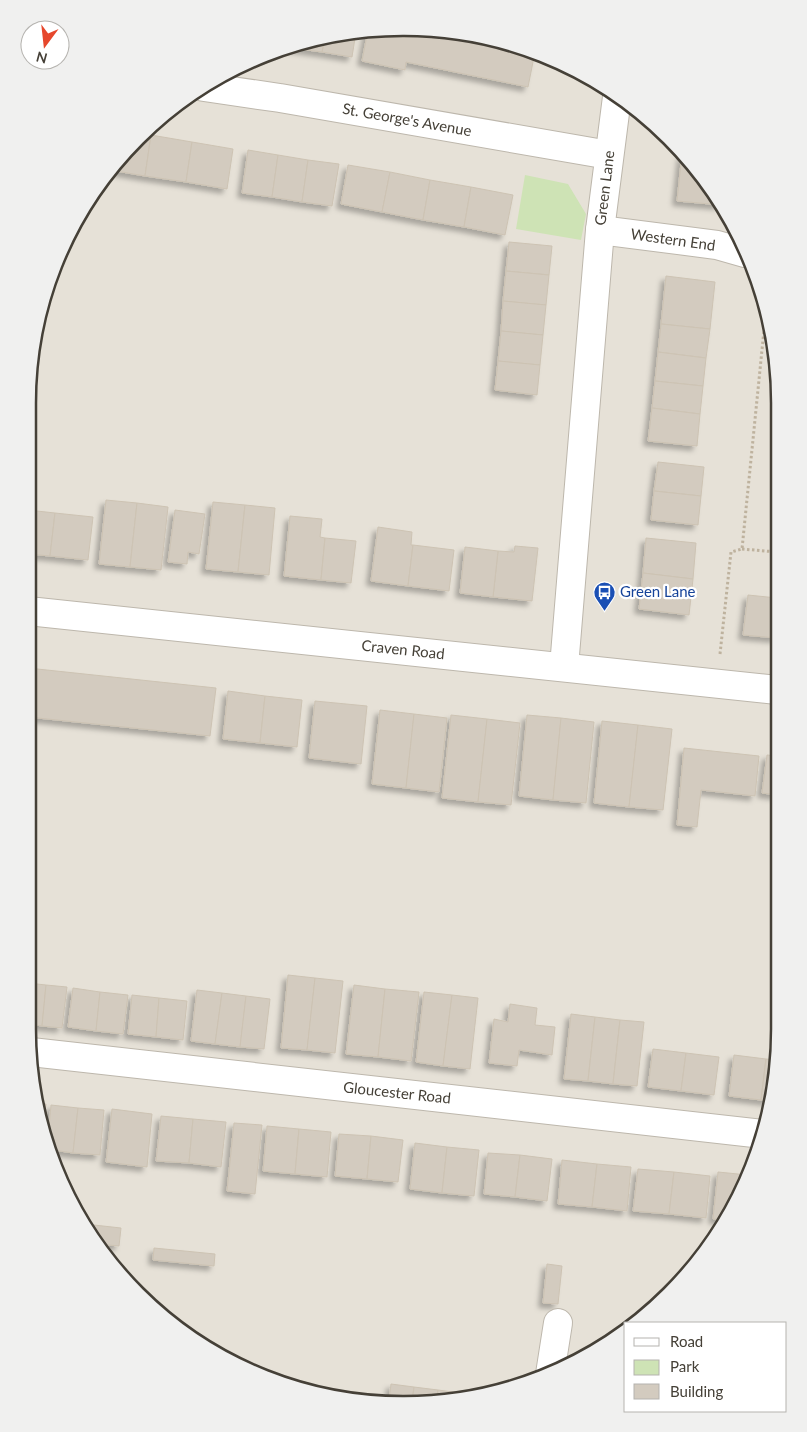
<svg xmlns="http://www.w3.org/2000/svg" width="807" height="1432" font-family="Lato,sans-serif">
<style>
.residential{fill:#e6e1d7}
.green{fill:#cee3b5}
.building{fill:#d3cbbf;stroke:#cdc3b3;filter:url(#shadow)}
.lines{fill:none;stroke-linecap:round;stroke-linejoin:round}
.minor-casing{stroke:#bdb7ac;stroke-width:30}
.path{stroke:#beb29e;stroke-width:3;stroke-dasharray:2.5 2.5;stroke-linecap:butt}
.minor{stroke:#fff;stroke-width:28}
.labels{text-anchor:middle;stroke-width:4.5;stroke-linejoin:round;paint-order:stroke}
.street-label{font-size:15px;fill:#454037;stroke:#fff}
.transit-label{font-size:15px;fill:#164399;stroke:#fff;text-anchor:start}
.rim{fill:none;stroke:#454037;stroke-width:2.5}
</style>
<defs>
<filter id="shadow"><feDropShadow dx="-4.5" dy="4.5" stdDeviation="2.5" flood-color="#0004"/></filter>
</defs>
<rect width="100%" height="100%" fill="#f2efe8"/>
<path class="residential" d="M379,28L453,31L525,48L592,78L669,137L716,195L759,282L776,355L779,1053L760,1149L729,1217L651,1311L632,1323H626V1327L547,1376L428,1404L306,1392L194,1341L105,1257L47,1149L28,1028V379L47,283L78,215L121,155L175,105L237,66L306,40Z"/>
<path class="green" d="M525,175L568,184L586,214L581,240L516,229Z"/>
<g class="building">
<path d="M379,28L443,30L525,48L535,52L528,87L406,62L405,70L362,61L368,30Z"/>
<path d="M356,32L352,57L322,52L325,37Z"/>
<path d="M325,37L322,52L292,48L293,45L306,40Z"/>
<path d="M144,134L151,135L145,176L110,170L121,155Z"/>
<path d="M151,135L192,142L186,182L145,176Z"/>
<path d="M192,142L233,149L227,189L186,182Z"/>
<path d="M248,150L278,155L272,197L242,193Z"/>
<path d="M682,153L716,195L721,205L677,201Z"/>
<path d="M278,155L308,160L302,202L272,197Z"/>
<path d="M308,160L339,164L332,206L302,202Z"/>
<path d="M348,165L390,172L382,212L341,204Z"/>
<path d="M390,172L430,180L423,220L382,212Z"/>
<path d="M430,180L471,187L464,227L423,220Z"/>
<path d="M471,187L513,195L505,235L464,227Z"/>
<path d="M509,242L552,246L549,275L506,271Z"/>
<path d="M506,271L549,275L546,305L503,301Z"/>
<path d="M666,276L715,282L710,329L661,324Z"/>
<path d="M503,301L546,305L543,335L501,331Z"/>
<path d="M661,324L710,329L706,358L658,352Z"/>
<path d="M501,331L543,335L540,365L498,361Z"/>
<path d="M658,352L706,358L703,386L655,381Z"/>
<path d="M498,361L540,365L537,395L495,390Z"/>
<path d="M655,381L703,386L700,414L652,408Z"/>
<path d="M652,408L700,414L697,446L648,441Z"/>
<path d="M658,462L704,467L701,496L654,491Z"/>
<path d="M654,491L701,496L698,525L651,520Z"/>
<path d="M106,500L137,503L130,567L99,564Z"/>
<path d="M213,502L245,505L238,572L206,569Z"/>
<path d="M137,503L168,507L161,570L130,567Z"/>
<path d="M245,505L275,508L269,575L238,572Z"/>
<path d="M28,510L55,513L50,556L28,554Z"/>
<path d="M175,510L205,514L199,554L188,552L187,564L168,562Z"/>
<path d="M55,513L93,517L88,560L50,556Z"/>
<path d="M290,516L322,519L320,537L325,538L321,580L284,576Z"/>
<path d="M378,527L412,532L411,545H413L408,586L371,581Z"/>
<path d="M325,538L356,541L351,583L321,580Z"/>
<path d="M646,538L696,543L693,579L643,573Z"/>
<path d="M413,545L454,550L449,591L408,586Z"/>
<path d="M515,546L538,548L532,601L493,597L498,551L514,552Z"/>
<path d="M465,547L498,551L493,597L460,593Z"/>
<path d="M643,573L693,579L689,615L639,609Z"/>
<path d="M748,595L777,598V638L743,635Z"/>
<path d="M28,668L216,688L210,736L28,717Z"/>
<path d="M228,691L265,696L260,743L223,739Z"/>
<path d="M265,696L302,700L297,747L260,743Z"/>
<path d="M315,701L367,706L361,764L309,758Z"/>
<path d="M380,710L414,714L406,788L372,784Z"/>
<path d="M414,714L447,718L439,792L406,788Z"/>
<path d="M451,715L487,719L478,802L442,798Z"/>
<path d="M527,715L561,718L553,800L519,796Z"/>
<path d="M561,718L594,722L586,803L553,800Z"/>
<path d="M487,719L520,723L511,805L478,802Z"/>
<path d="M602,721L638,725L629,807L594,803Z"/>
<path d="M638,725L672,729L663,810L629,807Z"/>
<path d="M684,748L759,756L755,796L701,790L697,827L677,825Z"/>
<path d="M767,755L778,756V795L762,793Z"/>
<path d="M288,975L315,978L307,1050L281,1048Z"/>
<path d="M315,978L343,981L335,1053L307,1050Z"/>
<path d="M28,983L46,985L42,1026L28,1024Z"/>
<path d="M46,985L67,987L62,1028L42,1026Z"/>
<path d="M354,985L385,989L378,1057L346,1054Z"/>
<path d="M73,988L100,992L96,1031L68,1027Z"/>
<path d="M385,989L419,992L411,1061L378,1057Z"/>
<path d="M197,990L222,993L215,1044L191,1041Z"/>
<path d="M100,992L128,995L123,1034L96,1031Z"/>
<path d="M424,992L452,995L443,1066L416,1062Z"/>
<path d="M222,993L246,996L240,1047L215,1044Z"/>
<path d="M132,995L159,998L156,1037L128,1034Z"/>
<path d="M452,995L478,998L470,1069L443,1066Z"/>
<path d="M246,996L270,999L264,1049L240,1047Z"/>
<path d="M159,998L187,1001L183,1040L156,1037Z"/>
<path d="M510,1004L537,1008L535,1025L555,1027L552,1055L519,1050L517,1066L489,1063L494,1019L508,1022Z"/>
<path d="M571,1014L595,1017L588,1081L564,1079Z"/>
<path d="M595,1017L620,1020L613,1084L588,1081Z"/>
<path d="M620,1020L644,1022L637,1086L613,1084Z"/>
<path d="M653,1049L686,1053L681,1091L648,1087Z"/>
<path d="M686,1053L719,1057L714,1095L681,1091Z"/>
<path d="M734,1055L766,1059L761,1100L729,1096Z"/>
<path d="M766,1059L777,1060L769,1101L761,1100Z"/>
<path d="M40,1104H46L44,1126Z"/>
<path d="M51,1105L78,1108L73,1153L47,1149Z"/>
<path d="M78,1108L104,1110L100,1155L73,1153Z"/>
<path d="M112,1109L152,1114L147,1167L106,1162Z"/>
<path d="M161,1116L193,1119L189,1163L156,1161Z"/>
<path d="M193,1119L226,1122L221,1167L189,1163Z"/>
<path d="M234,1123L262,1125L255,1194L227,1191Z"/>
<path d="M267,1126L299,1129L295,1174L263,1171Z"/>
<path d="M299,1129L331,1132L327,1177L295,1174Z"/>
<path d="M339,1134L371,1136L367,1179L335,1176Z"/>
<path d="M371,1136L403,1140L398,1182L367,1179Z"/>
<path d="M415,1143L447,1147L442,1193L410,1189Z"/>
<path d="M447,1147L479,1150L474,1196L442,1193Z"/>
<path d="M488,1153L520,1155L515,1197L484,1194Z"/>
<path d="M520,1155L552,1159L547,1201L515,1197Z"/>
<path d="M562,1160L597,1164L592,1207L558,1204Z"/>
<path d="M597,1164L631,1167L627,1211L592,1207Z"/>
<path d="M638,1169L674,1172L669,1214L633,1211Z"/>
<path d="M674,1172L710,1176L706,1218L669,1214Z"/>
<path d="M718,1172L748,1175L729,1217L726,1220L713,1219Z"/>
<path d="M94,1225L121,1228L119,1246L98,1244L93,1234Z"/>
<path d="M154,1248L215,1254L214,1266L153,1260Z"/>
<path d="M547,1264L562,1266L558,1304L543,1303Z"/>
<path d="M391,1384L414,1387L412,1402L389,1400Z"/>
<path d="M414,1387L438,1390L436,1402L428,1404L412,1402Z"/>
<path d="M438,1390L461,1393V1396L436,1402Z"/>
</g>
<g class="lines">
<defs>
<g id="minor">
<path d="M204,87L280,98L609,155"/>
<path d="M600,230L717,245L745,253"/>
<path d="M28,611L777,690"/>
<path d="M564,667L600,230L617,97"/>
<path d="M31,1052L763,1134"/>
<path d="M550,1374L558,1323"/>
</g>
</defs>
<use href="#minor" class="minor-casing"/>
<g class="path">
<path d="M742,549L777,552"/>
<path d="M720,654L731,552L742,549L766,310"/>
</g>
<use href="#minor" class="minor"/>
</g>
<defs>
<symbol id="bus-pin" viewBox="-11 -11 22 30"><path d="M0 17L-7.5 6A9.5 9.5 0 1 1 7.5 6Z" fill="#1a4fb4" stroke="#fff"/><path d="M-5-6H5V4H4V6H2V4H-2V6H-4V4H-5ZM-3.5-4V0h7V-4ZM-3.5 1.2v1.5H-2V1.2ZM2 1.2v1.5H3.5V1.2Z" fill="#fff"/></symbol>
</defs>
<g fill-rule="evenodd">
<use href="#bus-pin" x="592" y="580" width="25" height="34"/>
</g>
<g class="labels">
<g class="street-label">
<text transform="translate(407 120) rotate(10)" y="5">St. George's Avenue</text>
<text transform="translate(605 188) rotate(-83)" y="5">Green Lane</text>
<text transform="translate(673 240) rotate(8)" y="5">Western End</text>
<text transform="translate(403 650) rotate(6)" y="5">Craven Road</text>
<text transform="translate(397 1093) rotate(6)" y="5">Gloucester Road</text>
</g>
<g class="transit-label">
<text x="620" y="597">Green Lane</text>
</g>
</g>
<path d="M0 0H807V1432H0ZM403 36H404A367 367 0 0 1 771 403V1029A367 367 0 0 1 404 1396H403A367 367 0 0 1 36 1029V403A367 367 0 0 1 403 36Z" fill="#f0f0ef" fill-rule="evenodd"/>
<path class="rim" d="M403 36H404A367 367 0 0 1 771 403V1029A367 367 0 0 1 404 1396H403A367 367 0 0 1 36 1029V403A367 367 0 0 1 403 36Z"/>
<rect x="624" y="1322" width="162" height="90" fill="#ffffff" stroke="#b5b3af"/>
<rect x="634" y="1338" width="25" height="8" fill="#ffffff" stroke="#b5b3af"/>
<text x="670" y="1347" font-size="15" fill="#454037">Road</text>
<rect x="634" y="1360" width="25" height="15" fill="#cee3b5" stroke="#b5b3af"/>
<text x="670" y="1372" font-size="15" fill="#454037">Park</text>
<rect x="634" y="1384" width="25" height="15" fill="#d3cbbf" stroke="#b5b3af"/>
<text x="670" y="1397" font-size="15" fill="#454037">Building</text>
<g transform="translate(45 45) rotate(195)"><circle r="24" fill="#ffffff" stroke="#b5b3af"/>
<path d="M0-4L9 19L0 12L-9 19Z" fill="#e6472c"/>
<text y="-8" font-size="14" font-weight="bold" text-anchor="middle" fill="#454037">N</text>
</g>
</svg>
